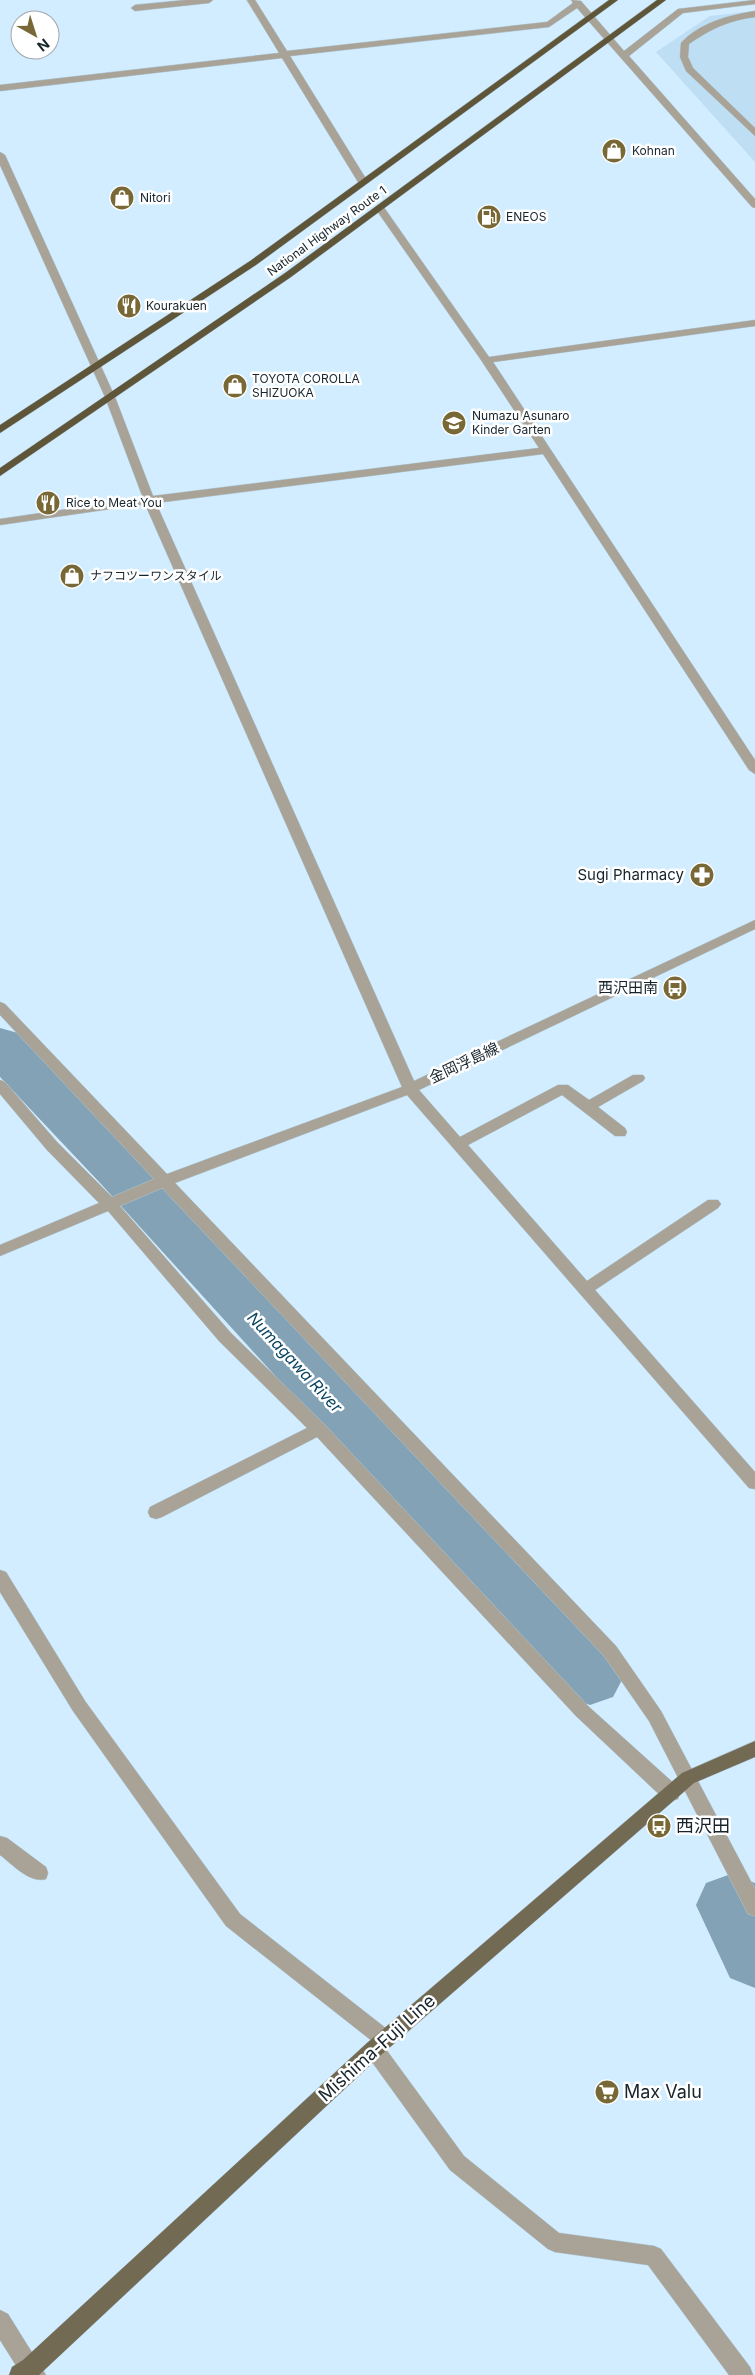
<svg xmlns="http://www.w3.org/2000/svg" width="755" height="2375" font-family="Inter,'Noto Sans JP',sans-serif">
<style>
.built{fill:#bedef4}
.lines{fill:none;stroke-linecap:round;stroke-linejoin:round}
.river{fill:#83a2b5;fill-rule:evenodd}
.minor-casing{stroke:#b0c9d9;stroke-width:1}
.major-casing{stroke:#b0c9d9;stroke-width:1}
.highway-casing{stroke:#b0c9d9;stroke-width:1}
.minor{fill:#a8a396;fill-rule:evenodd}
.major{fill:#726a52;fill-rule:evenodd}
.highway{fill:#5f563a;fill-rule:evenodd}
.labels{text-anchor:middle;stroke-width:5;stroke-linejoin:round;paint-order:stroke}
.far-poi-label{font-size:12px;fill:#17242c;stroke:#fff;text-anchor:start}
.far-street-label{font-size:12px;fill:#17242c;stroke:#fff}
.poi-label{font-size:15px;fill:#17242c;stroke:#fff;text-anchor:end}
.street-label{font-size:15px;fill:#17242c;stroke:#fff}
.water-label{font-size:16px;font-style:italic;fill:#084360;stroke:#fff}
.near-poi-label{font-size:18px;fill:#17242c;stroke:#fff;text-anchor:start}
.near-street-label{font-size:18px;fill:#17242c;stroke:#fff}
</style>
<rect width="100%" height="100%" fill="#d1edff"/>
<path class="built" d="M755,11V162L656,52L710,16Z"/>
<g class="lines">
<g class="river">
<path d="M0,1028L18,1033L139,1158L613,1659L623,1678L613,1697L590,1705L567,1697L101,1184L0,1077Z"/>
<path d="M731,1874L755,1883V1988L730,1978L696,1905L706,1883Z"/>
</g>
<defs>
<g id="minor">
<path d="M186,0H213L209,3L135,11L131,8L135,5Z"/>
<path d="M247,0H255L287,51L547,22L573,3L571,0L581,1L624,51L678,9L755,0V4L683,13L629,56L755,199V208L752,207L577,8L549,27L290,56L368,182L363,185L358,182L282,58L0,91V85L279,53Z"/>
<path d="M755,11V17C730,20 710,29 689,44L688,57L693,68L755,128V136L686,71L680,57L681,43C699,23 729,15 755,11Z"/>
<path d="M0,152L5,155L115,397L153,496L539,448L481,360L375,208L377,206H383L489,357L755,320V326L493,362L755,760V774L749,770L543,454L156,503L414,1081L755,920V929L419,1090L460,1137L558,1085H568L589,1100L633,1075H643L645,1078L643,1081L598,1107L625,1128L627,1132L625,1136H615L562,1095L468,1145L587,1281L708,1200H718L721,1204L718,1208L595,1290L755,1472V1489L749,1488L407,1095L175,1183L616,1646L661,1711L755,1889V1916L748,1914L649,1721L604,1656L162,1188L120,1206L231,1333L325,1425L588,1706L678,1787L680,1793L678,1799L671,1801L664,1799L576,1716L317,1437L162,1517L156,1519L150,1517L148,1512L150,1507L307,1428L219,1341L108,1211L0,1256V1245L99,1203L47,1150L0,1094V1080L5,1082L57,1142L112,1197L154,1179L0,1015V1002L5,1004L167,1174L402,1087L145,504L0,525V519L143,498L105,397L0,165Z"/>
<path d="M0,1570L6,1572L85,1701L240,1914L392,2033L395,2039L392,2045L385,2048L464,2156L559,2233L654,2246L661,2249L750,2367L753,2375H729L648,2265L555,2252L548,2249L450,2170L367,2055L364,2049L367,2043L372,2041L226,1926L73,1711L0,1592Z"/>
<path d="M0,1836L7,1838L46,1867L48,1873L46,1879C30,1884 12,1864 0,1855Z"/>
<path d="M0,2310L8,2314L46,2375H22L0,2340Z"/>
</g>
<path id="major" d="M755,1741V1757L694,1783L381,2055L39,2375H9L12,2367L23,2360L367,2043L682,1773Z"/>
<g id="highway">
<path d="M609,0H618L256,265L0,433V425L250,261Z"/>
<path d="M657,0H666L291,277L0,476V468L285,273Z"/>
</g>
</defs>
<use href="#minor" class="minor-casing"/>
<use href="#major" class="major-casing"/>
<use href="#highway" class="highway-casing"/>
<use href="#minor" class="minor"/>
<use href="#major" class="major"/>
<use href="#highway" class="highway"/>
</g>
<defs>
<symbol id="shop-disc" viewBox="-11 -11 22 22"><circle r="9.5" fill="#776835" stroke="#fff"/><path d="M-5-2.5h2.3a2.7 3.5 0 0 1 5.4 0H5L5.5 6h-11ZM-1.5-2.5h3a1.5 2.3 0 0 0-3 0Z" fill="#fff"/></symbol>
<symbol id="fuel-disc" viewBox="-11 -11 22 22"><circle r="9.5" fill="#776835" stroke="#fff"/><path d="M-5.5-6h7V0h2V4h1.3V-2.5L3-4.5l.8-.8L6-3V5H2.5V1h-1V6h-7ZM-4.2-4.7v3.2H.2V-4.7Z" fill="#fff"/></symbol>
<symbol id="restaurant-disc" viewBox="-11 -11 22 22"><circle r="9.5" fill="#776835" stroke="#fff"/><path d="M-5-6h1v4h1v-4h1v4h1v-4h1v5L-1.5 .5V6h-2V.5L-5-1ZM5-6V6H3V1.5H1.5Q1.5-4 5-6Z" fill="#fff"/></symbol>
<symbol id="school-disc" viewBox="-11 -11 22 22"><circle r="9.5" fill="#776835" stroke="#fff"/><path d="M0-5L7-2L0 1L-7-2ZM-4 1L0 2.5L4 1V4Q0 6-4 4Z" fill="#fff"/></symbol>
<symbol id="pharmacy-disc" viewBox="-11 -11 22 22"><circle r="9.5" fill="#776835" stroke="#fff"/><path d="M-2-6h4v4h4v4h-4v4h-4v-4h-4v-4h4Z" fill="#fff"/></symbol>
<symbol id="bus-disc" viewBox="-11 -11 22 22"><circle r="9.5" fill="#776835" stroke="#fff"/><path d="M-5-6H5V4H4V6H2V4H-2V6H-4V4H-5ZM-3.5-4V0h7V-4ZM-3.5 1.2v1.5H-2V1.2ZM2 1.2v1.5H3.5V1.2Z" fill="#fff"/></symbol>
<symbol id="supermarket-disc" viewBox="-11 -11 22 22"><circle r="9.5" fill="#776835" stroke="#fff"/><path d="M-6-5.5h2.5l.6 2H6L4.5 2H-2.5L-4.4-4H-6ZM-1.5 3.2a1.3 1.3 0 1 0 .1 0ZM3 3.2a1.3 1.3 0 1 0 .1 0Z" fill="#fff"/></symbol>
</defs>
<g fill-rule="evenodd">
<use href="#shop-disc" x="600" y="137" width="28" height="28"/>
<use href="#shop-disc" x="108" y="184" width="28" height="28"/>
<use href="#fuel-disc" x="475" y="203" width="28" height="28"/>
<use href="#restaurant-disc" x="115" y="292" width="28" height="28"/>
<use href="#shop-disc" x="221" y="372" width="28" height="28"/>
<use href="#school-disc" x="440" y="409" width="28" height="28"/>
<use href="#restaurant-disc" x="34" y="489" width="28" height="28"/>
<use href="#shop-disc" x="58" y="562" width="28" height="28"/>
<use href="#pharmacy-disc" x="688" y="861" width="28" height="28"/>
<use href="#bus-disc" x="661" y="974" width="28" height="28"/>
<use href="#bus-disc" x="645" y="1812" width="28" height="28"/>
<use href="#supermarket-disc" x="593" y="2078" width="28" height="28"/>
</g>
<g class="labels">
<g class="far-poi-label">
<text x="632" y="155">Kohnan</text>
<text x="140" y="202">Nitori</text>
<text x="506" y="221">ENEOS</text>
<text x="146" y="310">Kourakuen</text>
<text x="252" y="383">TOYOTA COROLLA<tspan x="252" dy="14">SHIZUOKA</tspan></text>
<text x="472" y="420">Numazu Asunaro<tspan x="472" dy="14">Kinder Garten</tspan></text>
<text x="66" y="507">Rice to Meat You</text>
<text x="90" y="580">ナフコツーワンスタイル</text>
</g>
<g class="far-street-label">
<text transform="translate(327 231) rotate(-36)" y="4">National Highway Route 1</text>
</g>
<g class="poi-label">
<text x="684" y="880">Sugi Pharmacy</text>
<text x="658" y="993">西沢田南</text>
</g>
<g class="street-label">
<text transform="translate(464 1063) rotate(-25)" y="5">金岡浮島線</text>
</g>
<g class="water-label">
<text transform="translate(295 1362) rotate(47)" y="6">Numagawa River</text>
</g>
<g class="near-poi-label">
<text x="676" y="1832">西沢田</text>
<text x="624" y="2098">Max Valu</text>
</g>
<g class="near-street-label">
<text transform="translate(377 2048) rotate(-42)" y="6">Mishima-Fuji Line</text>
</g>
</g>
<g transform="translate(35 35) rotate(141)"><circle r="24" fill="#ffffff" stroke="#a2a7ab"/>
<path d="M0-4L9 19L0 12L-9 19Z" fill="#776835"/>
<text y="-8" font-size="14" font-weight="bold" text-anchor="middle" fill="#17242c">N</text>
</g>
</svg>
